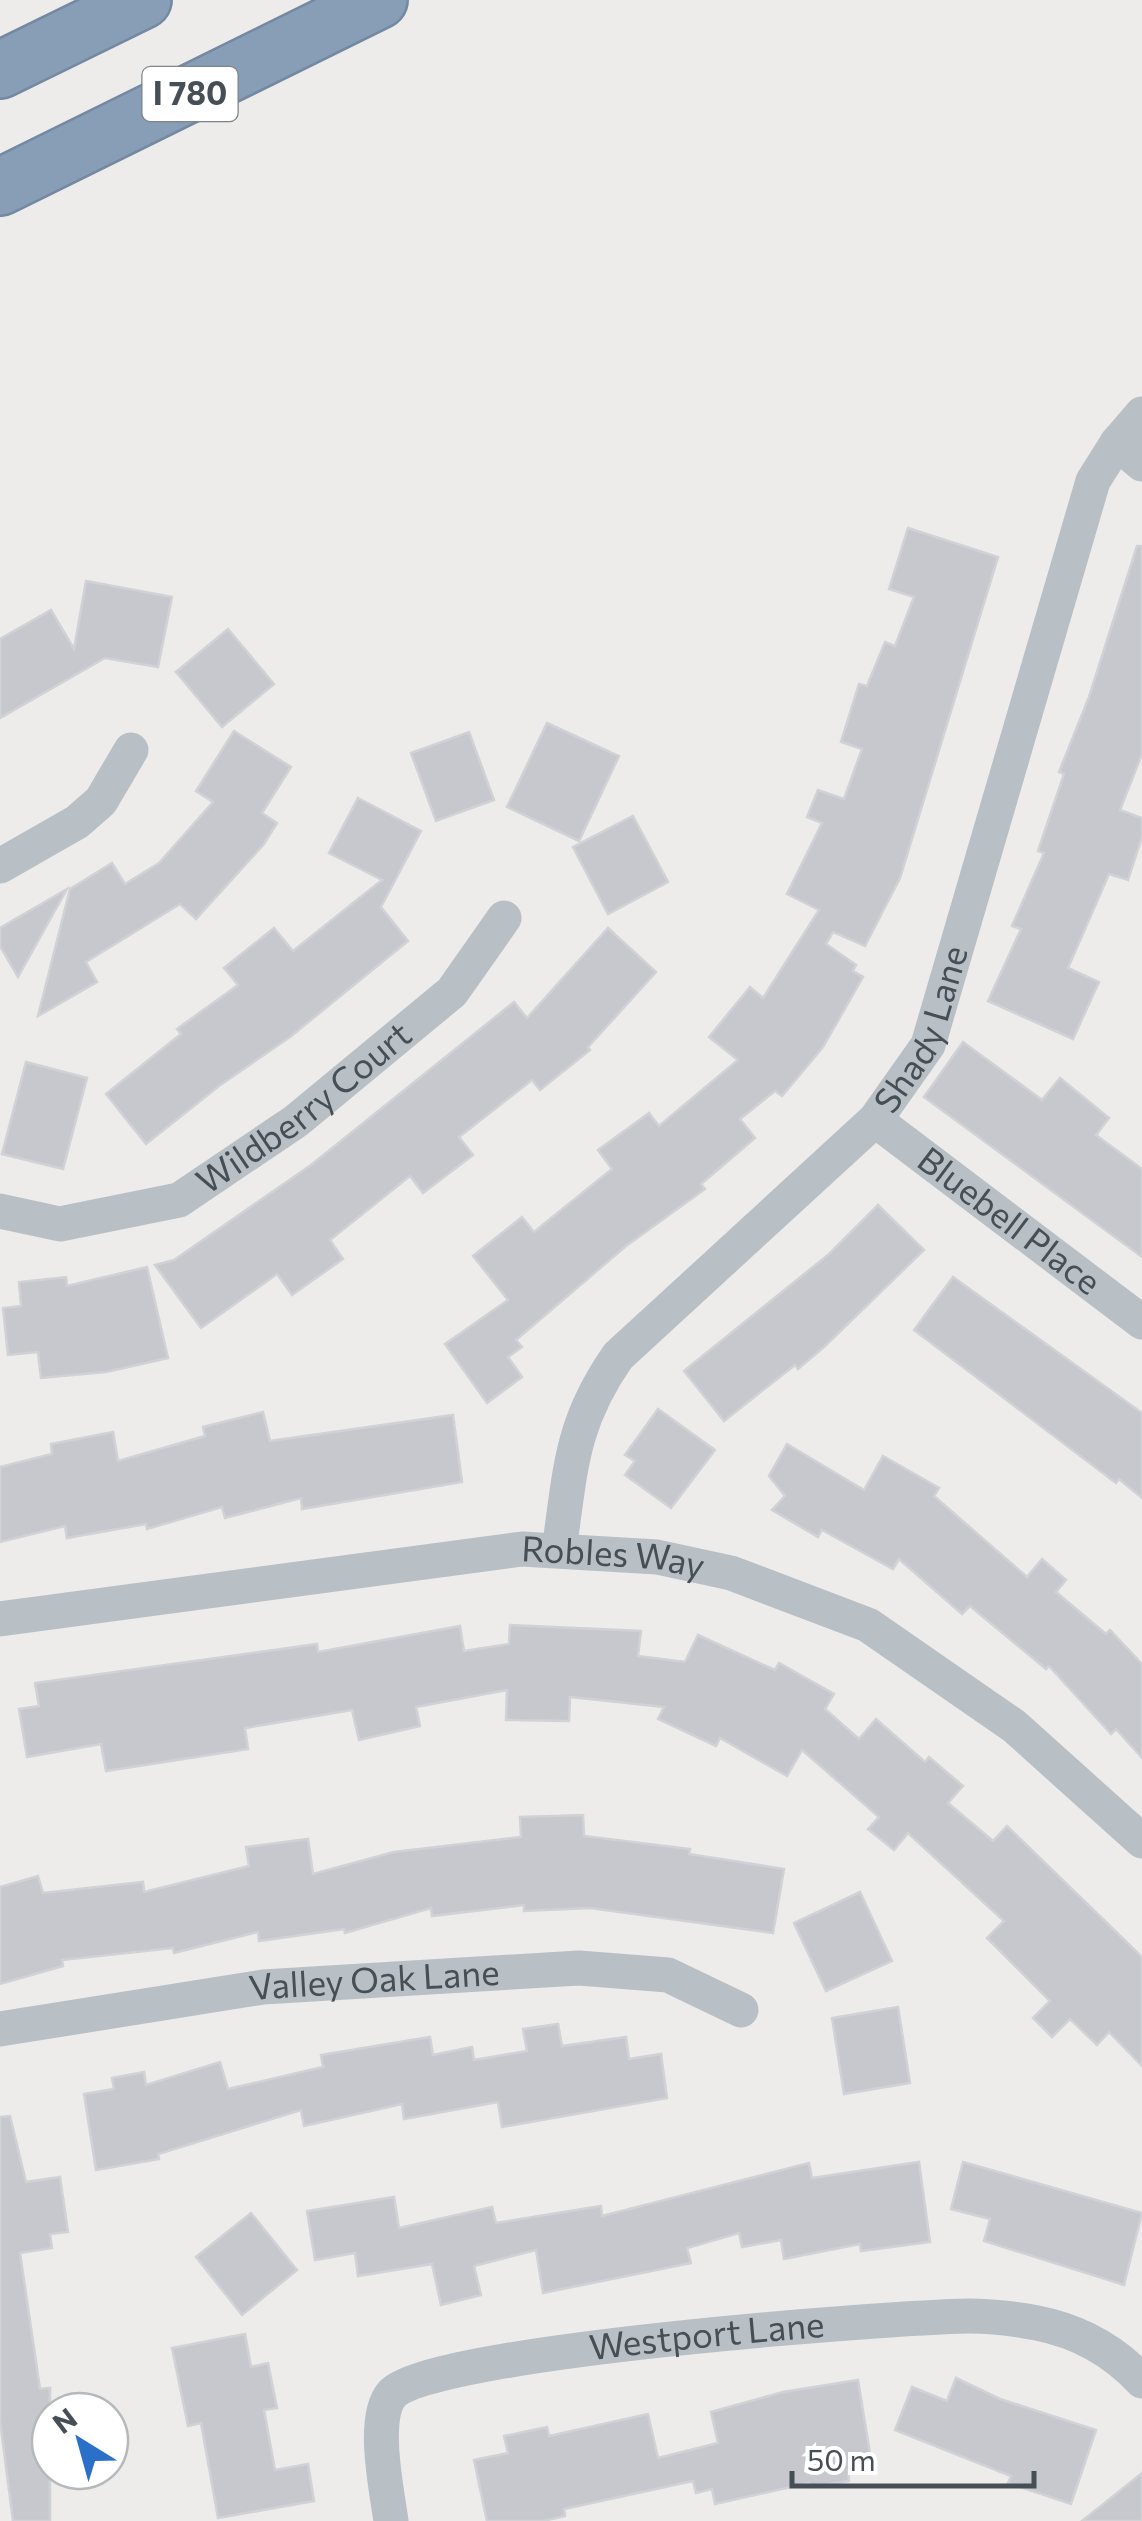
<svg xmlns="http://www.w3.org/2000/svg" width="1142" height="2521" font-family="Commissioner,sans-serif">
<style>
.building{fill:#c6c8ce;stroke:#d0d2d6;stroke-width:2.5}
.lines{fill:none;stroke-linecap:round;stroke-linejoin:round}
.highway-casing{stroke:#7389a1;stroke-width:60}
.street{stroke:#b8c0c6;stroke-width:35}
.highway{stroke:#879eb6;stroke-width:55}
.labels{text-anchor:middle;stroke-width:8;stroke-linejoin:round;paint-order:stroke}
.shield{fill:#fff;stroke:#7e8489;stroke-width:2.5}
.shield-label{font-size:32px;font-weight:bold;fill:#464f56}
.street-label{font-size:35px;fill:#464f56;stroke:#fff}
</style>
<rect width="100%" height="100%" fill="#eeebeb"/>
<g class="building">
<path d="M908,528L998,557L900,878L865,946L833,932L826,944L856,965L853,971L863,977L823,1047L782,1096L775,1091L740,1119L755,1138L701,1184L705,1189L626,1246L516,1340L522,1347L508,1357L522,1377L487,1403L445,1344L508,1300L473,1256L522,1217L534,1232L612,1169L598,1150L649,1113L659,1126L738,1060L709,1037L750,987L763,998L819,910L787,894L822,823L807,817L818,790L844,799L862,749L841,742L859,684L867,686L885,642L895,646L914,597L889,589Z"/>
<path d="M1137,546H1142V754L1120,810L1142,818V837L1128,880L1109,874L1068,968L1099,982L1073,1039L988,1001L1021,929L1012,926L1044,853L1038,851L1064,774L1059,772L1089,697Z"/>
<path d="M86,581L172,597L158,667L105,658L0,718V639L51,610L74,649Z"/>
<path d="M228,629L274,684L222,727L176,672Z"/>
<path d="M547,723L619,756L579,841L507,807Z"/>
<path d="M234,731L291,767L262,813L277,823L264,844L196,919L180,904L86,962L97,982L38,1016L70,889L112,863L125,884L159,863L213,802L196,791Z"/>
<path d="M469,732L494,800L436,821L411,753Z"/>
<path d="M358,798L421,831L381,907L408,941L290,1037L219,1086L146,1144L106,1094L181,1034L177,1029L238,985L224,968L274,928L293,951L382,880L329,853Z"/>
<path d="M633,816L668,882L608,914L573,847Z"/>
<path d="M67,889L18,977L0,946V928Z"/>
<path d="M608,928L656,972L588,1047L590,1050L540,1090L532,1080L459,1137L473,1155L423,1193L410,1176L330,1240L343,1259L292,1295L277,1274L201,1328L155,1265L174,1260L311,1165L514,1002L527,1018Z"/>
<path d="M963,1042L1042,1100L1060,1078L1109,1118L1096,1135L1142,1169V1257L924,1097Z"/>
<path d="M26,1062L87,1078L63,1169L2,1154Z"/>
<path d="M878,1205L924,1250L824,1347L798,1369L795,1365L724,1421L684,1371L829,1254Z"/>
<path d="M147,1267L168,1358L106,1372L41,1378L38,1352L8,1355L3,1308L21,1306L19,1282L66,1277L67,1286Z"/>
<path d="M953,1277L1142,1413V1498L1119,1479L1116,1483L914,1330Z"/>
<path d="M658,1409L715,1450L671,1508L625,1475L635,1461L625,1455Z"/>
<path d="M263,1412L270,1441L453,1415L462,1482L302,1509L301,1498L225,1518L222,1507L147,1529L146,1524L67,1538L65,1526L0,1542V1467L52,1454L51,1444L113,1432L118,1461L205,1436L203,1427Z"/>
<path d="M787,1444L864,1490L883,1456L939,1488L934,1496L1027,1577L1042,1559L1066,1580L1056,1592L1106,1634L1110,1630L1142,1664V1758L1116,1729L1111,1734L1049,1666L1046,1669L970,1606L962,1614L899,1559L893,1569L822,1530L818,1537L772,1510L785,1496L769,1476Z"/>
<path d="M510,1625L641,1631L638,1656L685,1662L698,1635L775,1670L779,1663L834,1694L825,1709L859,1739L876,1719L925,1762L929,1757L963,1786L948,1803L993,1841L1007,1826L1142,1957V2066L1109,2032L1097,2045L1070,2019L1052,2037L1033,2018L1050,2001L987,1938L1004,1921L908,1833L894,1850L868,1829L879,1817L802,1750L787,1776L720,1738L716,1746L658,1719L664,1707L570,1697L569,1721L506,1720L507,1690L416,1707L420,1726L359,1740L352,1710L245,1728L248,1749L106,1771L101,1744L27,1757L19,1709L39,1706L35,1683L317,1644L318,1652L460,1626L464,1651L509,1644Z"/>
<path d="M583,1815L584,1836L690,1849L689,1854L784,1869L773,1933L590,1908L524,1911V1905L432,1916L431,1908L345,1933L344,1929L259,1941L258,1932L174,1953L173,1948L62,1960L63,1966L0,1984V1887L38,1876L43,1893L143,1882L144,1892L249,1866L246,1847L308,1839L313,1874L394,1852L521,1837L520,1817Z"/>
<path d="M860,1892L892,1961L826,1991L794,1923Z"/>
<path d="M898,2007L910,2083L844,2094L832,2018Z"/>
<path d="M558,2024L562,2046L626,2037L629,2059L661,2054L667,2098L502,2127L498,2102L404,2119L402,2104L304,2126L301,2110L158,2154L159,2159L96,2170L84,2094L114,2089L112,2078L144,2072L146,2085L220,2062L228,2089L323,2067L321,2055L430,2037L433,2055L472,2047L474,2060L527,2051L523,2029Z"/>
<path d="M10,2116L26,2182L60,2177L68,2232L50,2234L52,2248L20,2253L40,2389L50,2388V2521H13L0,2421V2117Z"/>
<path d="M919,2162L930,2242L861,2251L860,2244L784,2259L781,2240L742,2247L739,2233L687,2248L691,2263L543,2293L536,2250L474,2266L481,2295L441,2305L432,2264L358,2276L355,2253L315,2260L307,2211L394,2197L399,2228L492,2207L496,2223L601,2206L602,2216L809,2163L812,2178Z"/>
<path d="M963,2162L1142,2213L1124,2285L984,2241L990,2219L951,2209Z"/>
<path d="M251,2213L297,2270L242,2315L196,2257Z"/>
<path d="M245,2334L251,2367L268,2363L277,2408L264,2410L275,2470L308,2464L314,2501L218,2518L201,2423L188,2426L172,2348Z"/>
<path d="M956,2378L1000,2399L1096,2430L1071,2504L1008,2483L1011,2476L895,2430L912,2387L947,2401Z"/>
<path d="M858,2380L872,2466L848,2470L849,2481L810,2487L809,2483L715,2504L712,2489L696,2493L693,2481L564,2509L565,2516L543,2521H487L474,2460L508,2453L504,2436L547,2427L549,2436L648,2414L658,2458L718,2443L711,2412L783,2392Z"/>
<path d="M1142,2473V2521H1082Z"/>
</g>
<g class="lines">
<defs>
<g id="highway">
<path d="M0,70L143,0"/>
<path d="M0,187L379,0"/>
</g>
</defs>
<use href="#highway" class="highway-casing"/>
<g class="street">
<path d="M1117,443L1142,464"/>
<path d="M0,866L77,822L101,801L131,750"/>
<path id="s1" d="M875,1120L1142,1322"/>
<path id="s2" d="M0,1211L60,1224L179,1200L296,1121L452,992L504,918"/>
<path id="s3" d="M559,1550C571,1469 570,1425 618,1356L875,1120L928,1045L1093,481L1117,443L1142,414"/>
<path id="s4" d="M0,1619L522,1549L657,1557L731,1573L868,1625L1014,1726L1142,1841"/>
<path id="s5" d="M0,2029L263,1987L579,1968L668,1975L741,2010"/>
<path id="s6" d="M391,2521C387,2491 371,2418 392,2394C427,2352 892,2317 969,2316C991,2316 1016,2319 1037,2323C1078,2331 1114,2351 1142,2381"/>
</g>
<use href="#highway" class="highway"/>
</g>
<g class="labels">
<rect class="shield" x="142.5" y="67" width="95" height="54" rx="8"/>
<g class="shield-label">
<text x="190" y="105">I 780</text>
</g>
<g class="street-label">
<text dy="12" stroke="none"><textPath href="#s3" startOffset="658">Shady Lane</textPath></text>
<text dy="12" stroke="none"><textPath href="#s2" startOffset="338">Wildberry Court</textPath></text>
<text dy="12" stroke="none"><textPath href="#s1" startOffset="168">Bluebell Place</textPath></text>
<text dy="12" stroke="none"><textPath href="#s4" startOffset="618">Robles Way</textPath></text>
<text dy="12" stroke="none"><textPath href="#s5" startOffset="378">Valley Oak Lane</textPath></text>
<text dy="12" stroke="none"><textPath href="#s6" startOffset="452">Westport Lane</textPath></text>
</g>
</g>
<g transform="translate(80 2441) rotate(323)"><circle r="48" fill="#ffffff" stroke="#b5b9bb" stroke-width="2.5"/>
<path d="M0-8L18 38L0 25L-18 38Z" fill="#2a70c9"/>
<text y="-15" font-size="28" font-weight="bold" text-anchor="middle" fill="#464f56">N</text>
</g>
<path d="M792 2471v15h242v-15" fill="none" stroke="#464f56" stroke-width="5"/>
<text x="807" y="2471" font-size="30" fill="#464f56" stroke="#ffffff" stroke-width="8" paint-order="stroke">50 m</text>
</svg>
